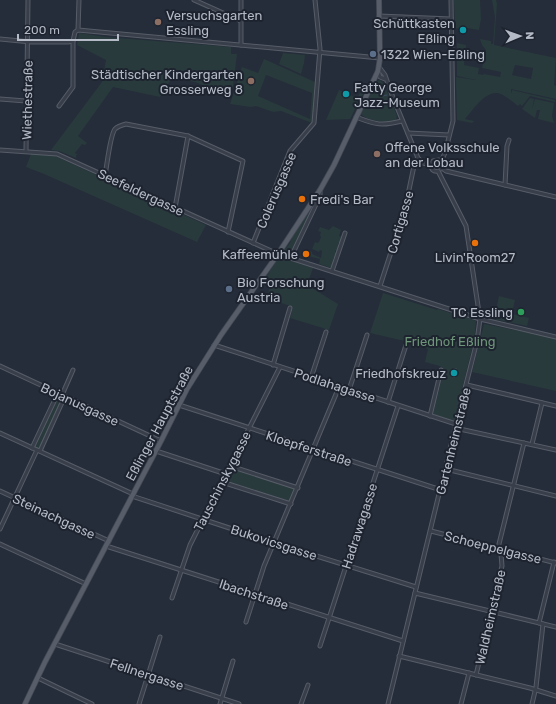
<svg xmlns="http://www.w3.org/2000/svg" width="556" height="704" font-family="Rubik,sans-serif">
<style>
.green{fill:#283a3c;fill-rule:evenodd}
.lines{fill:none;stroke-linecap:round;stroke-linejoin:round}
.stream{stroke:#3d4a61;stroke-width:1}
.pedestrian-casing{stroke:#575d68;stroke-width:4}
.minor-casing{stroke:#575d68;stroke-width:5}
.primary-casing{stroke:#424853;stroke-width:6}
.pedestrian{stroke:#393f4a;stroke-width:2}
.minor{stroke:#393f4a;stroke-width:3}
.primary{stroke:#575e6a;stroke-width:4.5}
.education-dot{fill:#8d6e63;stroke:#1e242f;stroke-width:1.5}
.culture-dot{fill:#0f9aa8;stroke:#1e242f;stroke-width:1.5}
.service-dot{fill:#5c6f8a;stroke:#1e242f;stroke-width:1.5}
.food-dot{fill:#e8710a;stroke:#1e242f;stroke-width:1.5}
.leisure-dot{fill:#2e9e5b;stroke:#1e242f;stroke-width:1.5}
.labels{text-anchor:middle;stroke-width:4;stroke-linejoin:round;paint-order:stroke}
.poi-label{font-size:13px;fill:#b4bac6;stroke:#1e242f;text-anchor:start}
.street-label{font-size:13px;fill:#b4bac6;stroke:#1e242f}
.park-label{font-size:13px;fill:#6e9479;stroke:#1e242f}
</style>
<rect width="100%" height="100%" fill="#252d3a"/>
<g class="green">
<path d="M454,0H480L481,19L479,30L461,27L460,29L455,28Z"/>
<path d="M492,0H496L497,4L494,45L556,58L554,85L556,86V99L511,89V92L512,93V90L555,100V102L530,96L522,106L520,104L518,106C513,102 508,98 503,95C488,86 474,109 465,119L474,121L472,123L457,120L456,77L476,80L457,76V43L466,45L464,65L479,68L478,74L483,75L484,74L500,77L501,72L482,68L486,50L482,45L480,39L491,41V44H493L495,17ZM515,65L533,68L531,79L512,75Z"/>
<path d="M79,33L106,37L231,47V54H237L233,86L229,96L195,82L172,78L160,97L113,87L78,136L87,143L85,145L82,144L75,153L78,155H76V158L59,151L51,150L102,82L106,60L77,45Z"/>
<path d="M283,53L305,55L304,63L301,74L279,64Z"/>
<path d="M264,59L315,82L312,123L281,111L273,112L256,106L251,107L230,104L242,67L258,73ZM266,75L312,93L310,119L258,96Z"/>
<path d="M380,80L384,84L397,116L396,120C384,123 371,122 360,114L377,81Z"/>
<path d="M339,90L357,98L360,93L363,94L350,119L326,120Z"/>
<path d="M530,98L534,99L532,109L535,99L554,103L552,116L554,123L538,119L540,110H537L535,118L522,109Z"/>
<path d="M31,154L55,156L206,225L197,242L44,174L26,167Z"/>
<path d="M319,195L291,253L283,252V251C290,244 291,243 292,234Z"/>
<path d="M333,226L341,230L339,236L342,237L340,243H338V245H340L338,251L336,250L335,252L337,253L336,258H333V260H335L332,268L319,264L320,259L308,256L310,251L312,252V254L321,258L322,251L320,250L319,252L312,249L315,242L317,243L319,242L321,237L320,235L321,232L318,231L320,227L329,230Z"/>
<path d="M279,257L313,268L307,285L338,304L329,330L290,318L293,307L267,298L270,286L262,283Z"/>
<path d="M383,293L437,310L438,309L457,315V318H467L476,321L474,343L473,345L454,421L433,414L444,369L440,366L425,362L428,349L409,342L370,333Z"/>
<path d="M499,296L515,300L512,314L529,318L527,326L494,319Z"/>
<path d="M484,324L556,338V391L472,372Z"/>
<path d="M60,396L62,397V400L41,447L37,449L35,448L34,445L57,397Z"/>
<path d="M232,469L295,489L290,501L226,481Z"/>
</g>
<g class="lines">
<path class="stream" d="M383,96L387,95"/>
<defs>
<path id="pedestrian" d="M454,376L455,370"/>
<g id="minor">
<path d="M194,0L241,21"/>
<path d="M379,16L451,19"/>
<path d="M78,30L79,0"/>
<path d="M0,39L31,42H68L73,41L75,32L78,30L380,58"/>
<path d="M241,45V0"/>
<path d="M379,67L385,75L392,95L418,158L423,163L431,165"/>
<path d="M378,71L380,77L385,79"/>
<path d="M0,99L26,101"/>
<path d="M59,106L73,87V41"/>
<path d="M356,117C376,125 382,126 402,121"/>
<path d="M408,133L449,135"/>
<path d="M0,150L57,154L278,254L480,319L556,337"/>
<path d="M26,151L28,0"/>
<path d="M441,161L445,153L453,121L451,0"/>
<path d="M431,165L433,161L439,160L442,164L441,169"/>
<path d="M442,168L446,171L556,197"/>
<path d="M105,175C107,166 110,135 115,129C118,126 122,125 126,124L188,136"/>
<path d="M505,185L507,146L509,140"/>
<path d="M175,208L188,136L243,161L228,232"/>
<path d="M253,243L290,151L314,123L320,49L315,0"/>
<path d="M291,257L320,196V190"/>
<path d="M332,271L345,233"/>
<path d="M380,286L405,209L415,161L418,158"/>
<path d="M214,345L456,424"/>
<path d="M273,365L290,308"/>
<path d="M0,366L161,441"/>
<path d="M311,378L326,332"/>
<path d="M467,385L556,406"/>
<path d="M349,390L367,335"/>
<path d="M62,395L73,370"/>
<path d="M388,402L406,345"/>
<path d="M179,405L441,490"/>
<path d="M430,416L441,370"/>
<path d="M455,428L556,450"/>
<path d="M0,433L133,494"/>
<path d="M532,444L542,403"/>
<path d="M32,448L58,393"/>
<path d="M40,451L65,396"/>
<path d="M156,451L226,474"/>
<path d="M230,466L298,488"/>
<path d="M446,469L556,496"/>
<path d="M222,482L291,504"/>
<path d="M0,491L109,541"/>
<path d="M132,496L275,543L416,587"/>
<path d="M0,529L37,450"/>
<path d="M431,531L556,563"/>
<path d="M0,544L86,584"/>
<path d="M106,546L403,641"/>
<path d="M415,593L556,627"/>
<path d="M172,598L190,545L280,367"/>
<path d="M246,622L264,566L339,387"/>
<path d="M539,623L554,562"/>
<path d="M55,644L239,704"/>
<path d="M320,646L398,406"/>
<path d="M399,656L530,688L556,696"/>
<path d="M476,675L502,566L501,554L498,548L524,443"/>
<path d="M38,678L92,704"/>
<path d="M139,704L160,637"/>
<path d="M220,704L233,661"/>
<path d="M301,704L308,685"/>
<path d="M388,704L456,424L477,341L480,319L466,226L438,171C433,172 431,169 431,165"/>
<path d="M461,704L469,673"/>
<path d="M532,704L536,687L543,624"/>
</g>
<path id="primary" d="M25,704L45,662L161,441L187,389L221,335L278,254L320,190L334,165L378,71L380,58L379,0"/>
</defs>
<use href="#pedestrian" class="pedestrian-casing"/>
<use href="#minor" class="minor-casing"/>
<use href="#primary" class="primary-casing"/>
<use href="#pedestrian" class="pedestrian"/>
<use href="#minor" class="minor"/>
<use href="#primary" class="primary"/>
</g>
<g class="education-dot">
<circle cx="158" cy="22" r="4"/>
<circle cx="251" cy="81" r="4"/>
<circle cx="377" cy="154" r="4"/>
</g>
<g class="culture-dot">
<circle cx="463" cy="30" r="4"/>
<circle cx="346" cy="94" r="4"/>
<circle cx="454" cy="373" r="4"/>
</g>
<g class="service-dot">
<circle cx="373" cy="54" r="4"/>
<circle cx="229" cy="289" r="4"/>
</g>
<g class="food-dot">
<circle cx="302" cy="199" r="4"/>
<circle cx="475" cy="243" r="4"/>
<circle cx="306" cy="254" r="4"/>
</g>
<circle class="leisure-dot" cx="521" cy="312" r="4"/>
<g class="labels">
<g class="poi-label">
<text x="166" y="20">Versuchsgarten<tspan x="166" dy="15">Essling</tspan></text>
<text x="455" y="28" text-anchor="end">Schüttkasten<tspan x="455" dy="15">Eßling</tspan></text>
<text x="381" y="59">1322 Wien-Eßling</text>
<text x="243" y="79" text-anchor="end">Städtischer Kindergarten<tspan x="243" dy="15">Grosserweg 8</tspan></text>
<text x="354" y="92">Fatty George<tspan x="354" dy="15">Jazz-Museum</tspan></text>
<text x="385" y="152">Offene Volksschule<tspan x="385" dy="15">an der Lobau</tspan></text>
<text x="310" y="204">Fredi's Bar</text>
<text x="298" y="259" text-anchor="end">Kaffeemühle</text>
<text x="475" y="262" text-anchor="middle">Livin'Room27</text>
<text x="237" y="287">Bio Forschung<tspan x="237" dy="15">Austria</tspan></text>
<text x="513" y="317" text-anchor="end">TC Essling</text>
<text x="446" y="378" text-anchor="end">Friedhofskreuz</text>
</g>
<g class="street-label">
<text transform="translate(27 100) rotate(-89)" y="5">Wiethestraße</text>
<text transform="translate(276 190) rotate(-67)" y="5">Colerusgasse</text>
<text transform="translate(141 192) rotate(25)" y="5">Seefeldergasse</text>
<text transform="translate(400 222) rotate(-74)" y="5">Cortigasse</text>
<text transform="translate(335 385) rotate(18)" y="5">Podlahagasse</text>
<text transform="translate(80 404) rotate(25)" y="5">Bojanusgasse</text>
<text transform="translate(159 423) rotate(-62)" y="5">Eßlinger Hauptstraße</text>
<text transform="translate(453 441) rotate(-76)" y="5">Gartenheimstraße</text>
<text transform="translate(309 448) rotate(18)" y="5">Kloepferstraße</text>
<text transform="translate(222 481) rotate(-63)" y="5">Tauschinskygasse</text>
<text transform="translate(54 516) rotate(25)" y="5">Steinachgasse</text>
<text transform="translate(359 526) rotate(-72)" y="5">Hadrawagasse</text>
<text transform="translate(274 542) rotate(18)" y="5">Bukovicsgasse</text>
<text transform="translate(493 547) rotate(14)" y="5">Schoeppelgasse</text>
<text transform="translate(254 594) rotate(18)" y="5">Ibachstraße</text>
<text transform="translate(490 617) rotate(-77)" y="5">Waldheimstraße</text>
<text transform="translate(147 674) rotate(18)" y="5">Fellnergasse</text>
</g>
<g class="park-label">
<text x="450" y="346">Friedhof Eßling</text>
</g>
</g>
<g transform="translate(520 36) rotate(88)" stroke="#1e242f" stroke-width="3" paint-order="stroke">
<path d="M0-3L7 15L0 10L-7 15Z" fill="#b4bac6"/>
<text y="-6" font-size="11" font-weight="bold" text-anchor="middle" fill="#b4bac6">N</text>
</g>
<path d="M18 34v6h100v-6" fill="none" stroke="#b4bac6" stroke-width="2"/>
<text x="24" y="34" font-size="12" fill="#b4bac6" stroke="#1e242f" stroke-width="3" paint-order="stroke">200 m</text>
</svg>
